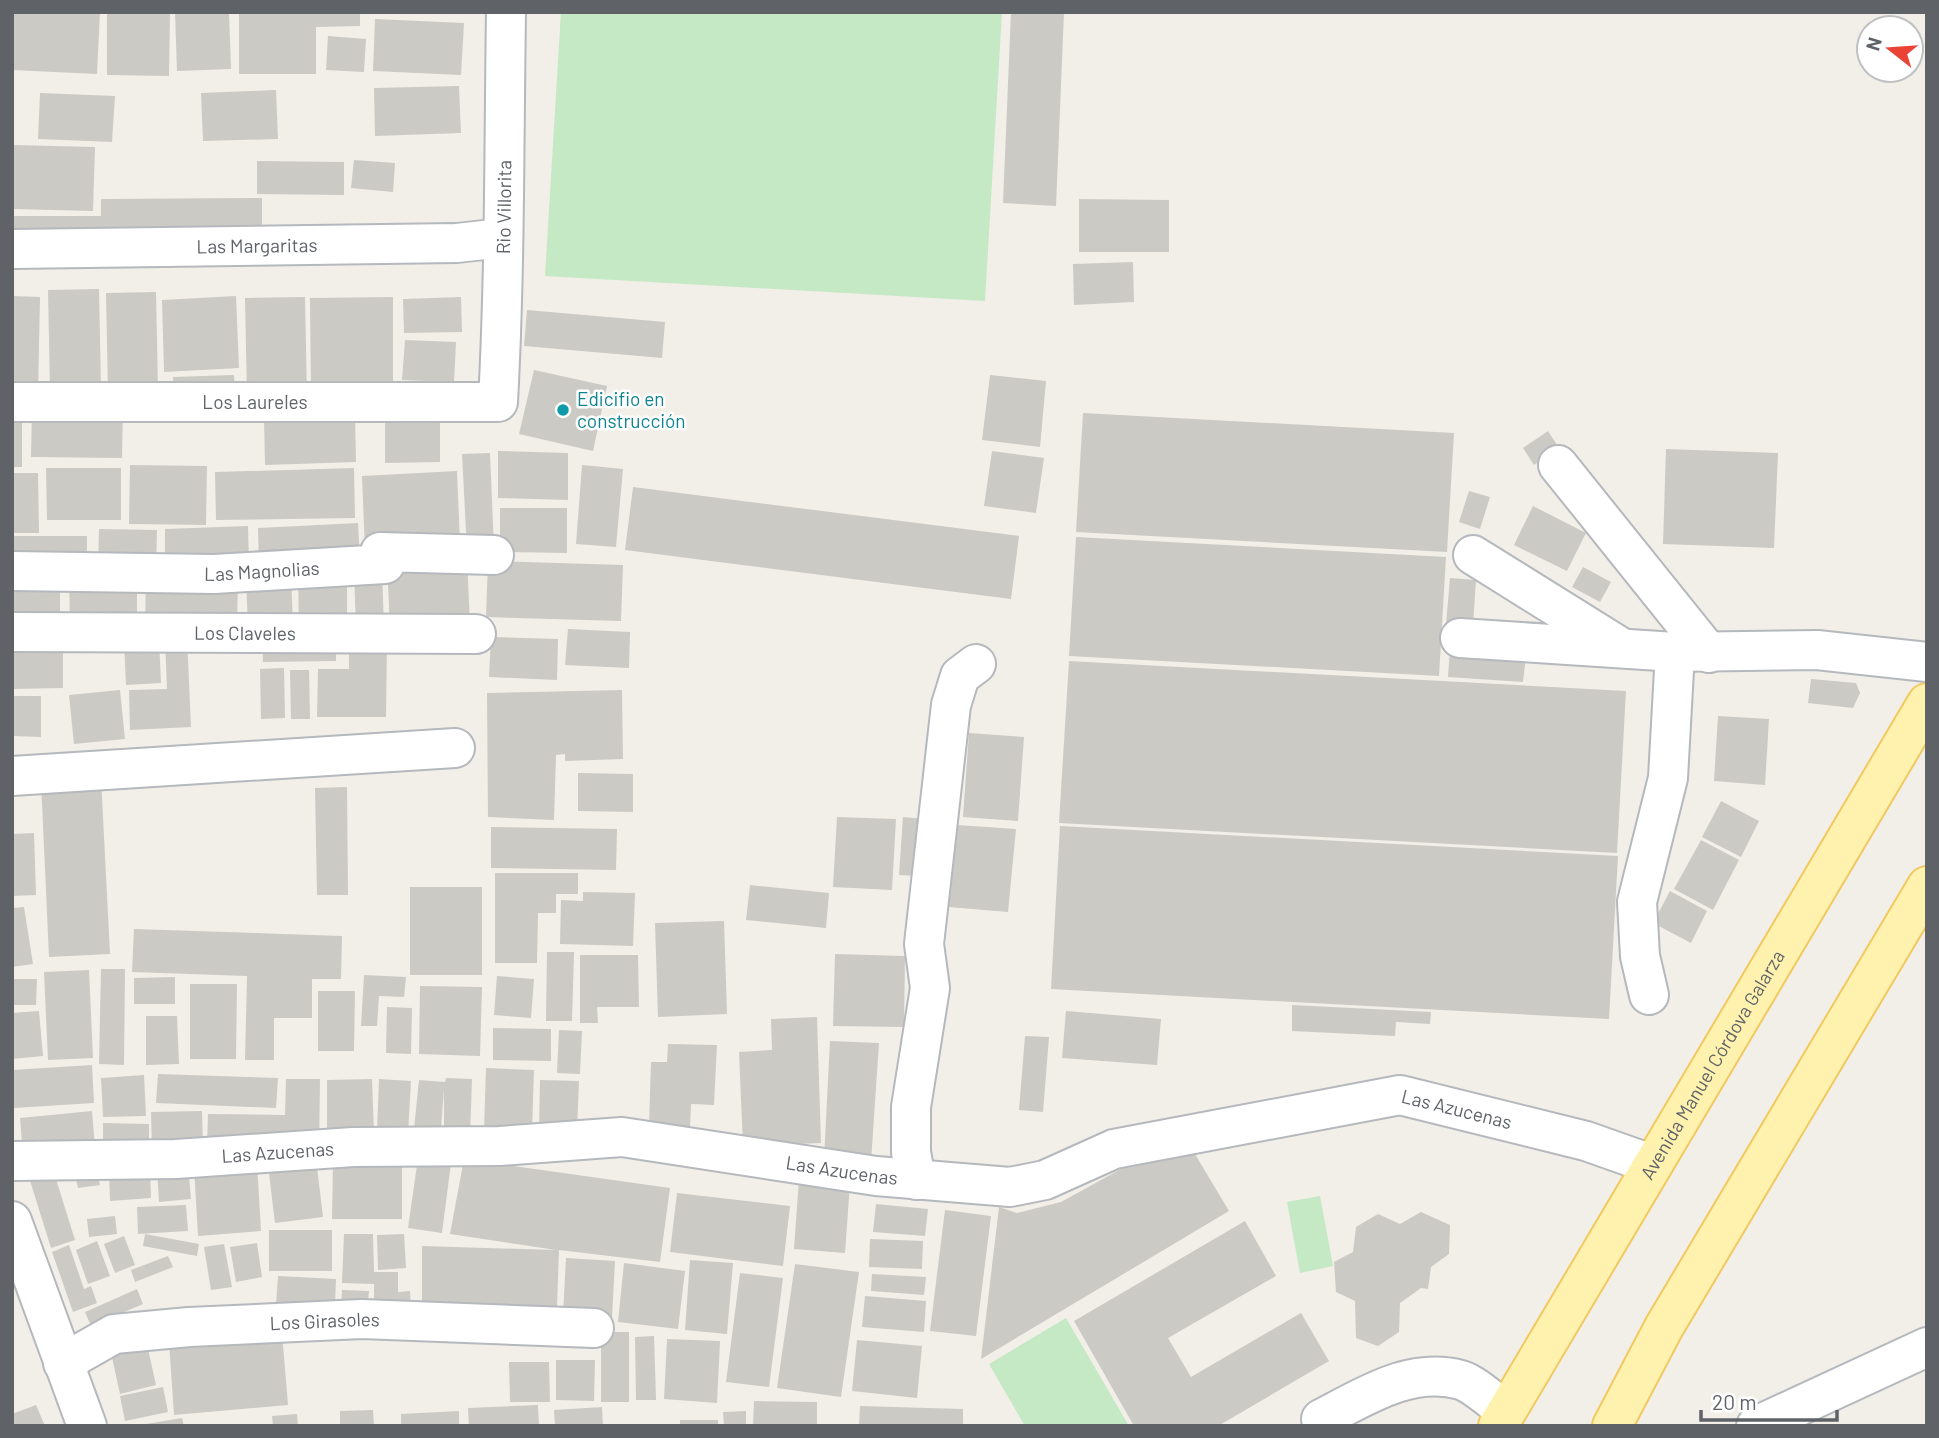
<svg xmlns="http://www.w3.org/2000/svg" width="1939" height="1438" font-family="Barlow,sans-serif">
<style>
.green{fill:#c5e8c5}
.building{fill:#cccac5}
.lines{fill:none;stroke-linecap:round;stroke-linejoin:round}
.minor-casing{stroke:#b5b8bc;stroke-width:42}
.major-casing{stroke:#f2c960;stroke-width:42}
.minor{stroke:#fff;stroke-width:38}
.major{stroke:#fff2af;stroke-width:38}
.culture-dot{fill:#0f9aa8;stroke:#fff;stroke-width:2.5}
.labels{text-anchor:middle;stroke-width:5;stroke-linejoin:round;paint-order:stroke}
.street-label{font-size:19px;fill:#5f6368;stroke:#fff}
.culture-label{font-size:19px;fill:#0d838f;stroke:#fff;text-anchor:start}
</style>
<rect width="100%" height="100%" fill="#f1efe8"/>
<g class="green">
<path d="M561,12H1002L985,301L545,276Z"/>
<path d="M1320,1196L1333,1266L1300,1273L1287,1202Z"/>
<path d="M1066,1318L1129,1426H1025L989,1364Z"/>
</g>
<g class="building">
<path d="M12,12H100L97,74L12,70Z"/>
<path d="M107,12H170L169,76L107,75Z"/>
<path d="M175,12H229L231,69L177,71Z"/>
<path d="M239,12H360V26L316,27V74H239Z"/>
<path d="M1011,12H1064L1056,206L1003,203Z"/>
<path d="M375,19L464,23L461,75L373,71Z"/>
<path d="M328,36L366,39L364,72L326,70Z"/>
<path d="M459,86L461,133L375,136L374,88Z"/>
<path d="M276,90L278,139L203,141L201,93Z"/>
<path d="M40,93L115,96L112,142L38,139Z"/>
<path d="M12,145L95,147L93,211L12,209Z"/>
<path d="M354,160L395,163L393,192L351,188Z"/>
<path d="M257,161L344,162V195L257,194Z"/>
<path d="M262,198V231L12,232V216H101V199Z"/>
<path d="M1079,199L1169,200V252H1079Z"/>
<path d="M1133,262L1134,302L1074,305L1073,264Z"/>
<path d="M99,289L101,388L50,390L48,290Z"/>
<path d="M156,292L158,391L108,393L106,293Z"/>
<path d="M12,296L40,297L38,394L12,393Z"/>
<path d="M236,296L239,368L164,372L162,300Z"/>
<path d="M305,297L307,396L247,397L245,298Z"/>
<path d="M393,297V397H311L310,298Z"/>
<path d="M461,297L462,332L404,333L403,299Z"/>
<path d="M527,310L665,322L662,358L524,346Z"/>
<path d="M405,340L456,342L454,382L402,380Z"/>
<path d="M534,370L607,386L593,451L519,434Z"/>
<path d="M234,375L235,395L174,397L173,377Z"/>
<path d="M990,375L1046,381L1040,447L982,440Z"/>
<path d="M385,408H440V462L385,463Z"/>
<path d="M32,409L123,410L122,458L31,457Z"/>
<rect x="12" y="413" width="10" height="54"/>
<path d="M1083,413L1454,433L1447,552L1076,532Z"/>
<path d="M355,415L356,462L265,465L264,418Z"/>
<path d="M1548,431L1559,448L1534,465L1523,448Z"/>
<path d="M1666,449L1778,453L1774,548L1663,544Z"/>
<path d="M498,451L568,453V500L498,498Z"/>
<path d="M992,451L1044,458L1036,513L984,506Z"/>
<path d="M490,453L494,549L467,550L462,454Z"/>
<path d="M130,465L207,466L206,525L129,524Z"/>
<path d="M582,465L623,469L616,547L576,544Z"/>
<path d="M46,468H121V520H47Z"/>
<path d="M354,468L355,518L216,520L215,472Z"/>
<path d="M457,471L460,544L365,550L362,476Z"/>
<path d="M12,473H38L39,533H12Z"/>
<path d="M633,487L1019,536L1011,599L625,550Z"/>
<path d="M1469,491L1490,497L1480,529L1459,522Z"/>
<path d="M1533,506L1586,533L1567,571L1514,545Z"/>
<path d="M500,508H567V553L500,552Z"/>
<path d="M358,523L360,562L259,567L258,528Z"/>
<path d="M248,526L249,567L165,569V529Z"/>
<path d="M99,529L157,530L156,569L98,568Z"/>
<rect x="12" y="536" width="75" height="31"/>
<path d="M1076,537L1446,557L1439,676L1069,656Z"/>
<path d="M467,559L470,624L390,628L387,563Z"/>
<path d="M488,561L623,565L621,621L486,617Z"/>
<path d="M1583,567L1611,582L1600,602L1572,587Z"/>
<path d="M382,570L384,629L356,630L354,571Z"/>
<path d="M137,573V623L70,624L69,574Z"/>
<path d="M347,573V629H299L298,574Z"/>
<path d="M12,575L60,576V626H12Z"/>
<path d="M291,575L293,626L248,627L246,577Z"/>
<path d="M146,578L238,579L237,626L145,624Z"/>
<path d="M1450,578L1476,580L1473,625L1446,624Z"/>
<path d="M568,629L630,632L629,668L565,665Z"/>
<path d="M336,636V661L263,662L262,638Z"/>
<path d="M12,637L63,638V688L12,689Z"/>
<path d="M187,637L191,727L130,730L129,690L167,689L165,638Z"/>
<path d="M491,637L558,639L557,680L489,677Z"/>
<path d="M159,641L161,683L126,685L124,642Z"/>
<path d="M349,642H387L386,717H317L318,669H349Z"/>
<path d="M1450,650L1526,656L1523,682L1448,677Z"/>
<path d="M1069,661L1626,691L1617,853L1059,823Z"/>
<path d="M284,668L285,718L261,719L260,669Z"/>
<path d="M290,670H309L310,719H291Z"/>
<path d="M1811,679L1856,683L1860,693L1853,708L1808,703Z"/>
<path d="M120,690L125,739L74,744L69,695Z"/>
<path d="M622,690L623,759L565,761V754L556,755L554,820L488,817L487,693Z"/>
<path d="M12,696H41V737L12,736Z"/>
<path d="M1718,716L1769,719L1765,785L1714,781Z"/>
<path d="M969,733L1024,737L1018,821L963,817Z"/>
<path d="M578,773L633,774V812L578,811Z"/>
<path d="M101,778L110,954L49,957L41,781Z"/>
<path d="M347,787L348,895H317L315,788Z"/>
<path d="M1721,801L1759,821L1741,857L1702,837Z"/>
<path d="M837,817L896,819L892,890L833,887Z"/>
<path d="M903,817L924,819L920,876L899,875Z"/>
<path d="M957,825L1016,829L1008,912L949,907Z"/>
<path d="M1060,826L1618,856L1609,1019L1051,989Z"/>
<path d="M491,827L617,829L616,870L491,868Z"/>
<path d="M34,833L36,895L12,896V834Z"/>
<path d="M1701,840L1739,860L1713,910L1674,889Z"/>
<path d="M495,873H578V894H556V913H538L537,963H495Z"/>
<path d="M750,885L829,893L826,928L746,920Z"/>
<rect x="410" y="887" width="72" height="88"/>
<path d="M1670,891L1707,911L1691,943L1653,923Z"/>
<path d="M583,892L635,893L633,946L560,944L561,900L583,901Z"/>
<path d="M24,907L33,964L12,967V908Z"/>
<path d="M724,921L727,1014L658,1017L655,923Z"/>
<path d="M134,929L342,936L341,979H312V1018H274V1060H245L247,976L132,972Z"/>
<path d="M547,952H574L572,1021H546Z"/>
<path d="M835,954L905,956L904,1027L833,1026Z"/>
<path d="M580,955H638L639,1007H597L598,1023H580Z"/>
<path d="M101,969H125L124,1065L99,1064Z"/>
<path d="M89,970L93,1058L48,1060L44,972Z"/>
<path d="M364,975L406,977L404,997L379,996L377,1026H361Z"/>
<path d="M497,976L534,979L531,1018L494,1015Z"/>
<path d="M175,977V1004H134V978Z"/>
<path d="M12,979H37L36,1005H12Z"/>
<path d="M190,984H237L236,1059H190Z"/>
<path d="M420,986L482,987L480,1056L419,1054Z"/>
<path d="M318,991H355L354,1051H318Z"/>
<path d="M1292,1005L1431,1012L1430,1024L1396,1022L1395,1036L1292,1031Z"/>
<path d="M387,1007L412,1008L411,1054L386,1053Z"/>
<path d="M39,1011L43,1056L12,1059V1013Z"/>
<path d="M1066,1011L1161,1019L1157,1065L1062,1058Z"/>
<path d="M146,1016H177L179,1064L146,1065Z"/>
<path d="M817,1017L821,1143L743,1146L739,1052L772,1050L771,1019Z"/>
<path d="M493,1028L551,1029V1061L493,1060Z"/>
<path d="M559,1030L582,1031L580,1074L557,1073Z"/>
<path d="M1025,1036L1049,1037L1043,1112L1019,1110Z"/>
<path d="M830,1041L879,1043L871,1162L824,1159Z"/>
<path d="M668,1044L717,1045L714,1105L691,1104L690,1128L649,1126L651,1062H667Z"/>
<path d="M92,1065L94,1103L14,1108L12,1070Z"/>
<path d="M486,1068L534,1070L532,1131L484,1130Z"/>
<path d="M158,1074L278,1078L276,1108L156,1103Z"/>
<path d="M144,1075L146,1116L103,1117L101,1078Z"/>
<path d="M446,1078L472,1079L470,1137L444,1136V1089L440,1141L413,1139L419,1080L445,1082Z"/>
<path d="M286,1079H320L319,1148L207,1147L208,1114L285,1115Z"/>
<path d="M372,1079L374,1134L327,1135V1080Z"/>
<path d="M379,1079L411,1081L408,1134L377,1132Z"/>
<path d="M540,1080L579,1081L577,1131L539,1130Z"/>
<path d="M92,1111L95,1147L23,1154L20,1118Z"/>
<path d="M202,1111L203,1149L152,1150L151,1112Z"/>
<path d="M103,1123L149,1124V1154H103Z"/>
<path d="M1195,1154L1229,1211L981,1359L999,1207L1017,1213L1061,1202L1121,1169Z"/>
<path d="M418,1158L451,1163L442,1233L408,1228Z"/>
<path d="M316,1159L323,1217L275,1223L268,1165Z"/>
<path d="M464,1159L670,1188L660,1262L559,1250L557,1307L422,1306V1246L556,1250L450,1234Z"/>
<path d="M51,1163L75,1240L51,1248L27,1171Z"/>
<path d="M257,1163L261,1231L198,1236L194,1167Z"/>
<path d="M333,1163H402V1219H332Z"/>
<path d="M188,1166L191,1199L159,1202L157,1168Z"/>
<path d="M73,1167H96L100,1185L78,1188Z"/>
<path d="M150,1167L151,1198L110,1201L109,1170Z"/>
<path d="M799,1179L850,1183L845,1253L794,1249Z"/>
<path d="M677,1193L790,1206L783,1266L670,1252Z"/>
<path d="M876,1204L928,1209L925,1236L873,1232Z"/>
<path d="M186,1205L188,1231L138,1234L137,1207Z"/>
<path d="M945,1210L991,1216L976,1336L930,1331Z"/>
<path d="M1421,1212L1450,1225L1449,1254L1431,1267L1428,1289L1421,1288L1400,1303L1399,1332L1378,1346L1356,1338L1355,1301L1336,1292L1334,1262L1353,1252L1356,1227L1378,1214L1400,1224Z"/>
<path d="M115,1216L117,1234L89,1237L87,1219Z"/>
<path d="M1245,1221L1276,1276L1168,1338L1191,1377L1301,1313L1329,1361L1218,1426H1134L1074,1321Z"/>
<rect x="269" y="1230" width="63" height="41"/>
<path d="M145,1234L199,1244L197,1256L143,1246Z"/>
<path d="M344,1234H373L374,1272H398V1292L410,1291L411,1313L374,1314V1284L342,1283Z"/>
<path d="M404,1234L406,1268L378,1270L377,1235Z"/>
<path d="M124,1236L135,1265L115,1273L104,1244Z"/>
<path d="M870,1239L923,1241L922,1269L869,1267Z"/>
<path d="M97,1241L110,1276L88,1284L76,1250Z"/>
<path d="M257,1243L262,1277L236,1282L230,1247Z"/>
<path d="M224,1244L232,1287L211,1290L204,1247Z"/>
<path d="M69,1245L84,1289L91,1286L97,1303L73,1312L52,1252Z"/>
<path d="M168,1256L173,1267L135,1282L131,1270Z"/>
<path d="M566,1258L615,1261L612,1317L563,1314Z"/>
<path d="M690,1260L733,1263L727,1334L685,1330Z"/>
<path d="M624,1263L685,1271L678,1329L618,1322Z"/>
<path d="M795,1264L859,1272L841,1397L777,1388Z"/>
<path d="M740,1273L783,1278L769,1387L726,1382Z"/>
<path d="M872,1274L926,1277L924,1295L871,1291Z"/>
<path d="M278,1276L336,1279L335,1307L276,1305Z"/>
<path d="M137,1289L143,1304L91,1326L85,1312Z"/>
<path d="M342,1290L369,1291L367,1310L341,1308Z"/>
<path d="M865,1296L926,1301L924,1332L862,1327Z"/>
<rect x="601" y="1332" width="28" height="70"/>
<path d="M282,1333L288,1405L174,1415L169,1342Z"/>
<path d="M654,1336L656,1400H636L635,1337Z"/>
<path d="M667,1339L720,1341L717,1403L664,1399Z"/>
<path d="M146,1340L156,1385L120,1394L110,1348Z"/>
<path d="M857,1340L922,1346L917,1398L852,1391Z"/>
<path d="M556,1360H595L594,1401L556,1400Z"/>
<path d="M509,1362H549L550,1402H510Z"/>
<path d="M163,1387L168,1412L125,1421L120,1396Z"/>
<path d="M754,1401L817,1402V1426H753Z"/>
<path d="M36,1405L45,1426H12V1414Z"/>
<path d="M538,1405L539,1426H469L468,1408Z"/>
<path d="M860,1406L963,1409V1426H859Z"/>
<path d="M602,1407L603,1426H555L554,1410Z"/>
<path d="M373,1410L374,1426H340V1411Z"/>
<path d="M459,1411V1426H401V1414Z"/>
<path d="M746,1411V1426H724L723,1412Z"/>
<path d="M297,1414L298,1426H273L272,1416Z"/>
<path d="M182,1418L184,1426H146V1424Z"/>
<rect x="680" y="1420" width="38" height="6"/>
</g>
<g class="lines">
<defs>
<g id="minor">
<path id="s1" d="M12,249L457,243L502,238"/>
<path id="s2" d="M12,402H498C505,272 504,142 506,12"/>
<path d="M1558,465L1709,653"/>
<path d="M1473,555L1619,646"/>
<path id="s3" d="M12,571L214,574L385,564L380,552L494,555"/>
<path id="s4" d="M12,632L476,634"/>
<path d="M1460,638L1675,652L1817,650L1927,662"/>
<path d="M12,776L455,748"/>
<path d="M1649,995L1640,956L1637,902L1668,778L1675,652"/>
<path id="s5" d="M12,1161L176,1159L353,1147L500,1146L622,1137L876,1176L1010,1187L1045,1180L1114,1149L1400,1095L1586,1141L1651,1164"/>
<path d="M916,1180L911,1152V1107L930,988L924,944L951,705L960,676L976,664"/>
<path d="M12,1221L87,1426"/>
<path id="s6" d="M63,1363L114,1334L189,1327L362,1319L594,1328"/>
<path d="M1321,1419C1364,1397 1410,1366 1461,1380C1476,1385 1493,1402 1506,1411"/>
<path d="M1756,1426L1927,1347"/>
</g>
<g id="major">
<path id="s7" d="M1498,1426L1927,703"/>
<path d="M1612,1426L1664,1327L1927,886"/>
</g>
</defs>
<use href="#minor" class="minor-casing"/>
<use href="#major" class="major-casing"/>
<use href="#minor" class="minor"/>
<use href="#major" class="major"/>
</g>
<circle class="culture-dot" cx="563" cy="410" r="7"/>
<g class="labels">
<g class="street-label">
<text dy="7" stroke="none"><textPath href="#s2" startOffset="681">Rio Villorita</textPath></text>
<text dy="7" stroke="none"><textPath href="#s1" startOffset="245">Las Margaritas</textPath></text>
<text dy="7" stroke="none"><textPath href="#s2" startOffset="243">Los Laureles</textPath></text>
<text dy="7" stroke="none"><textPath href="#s3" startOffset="250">Las Magnolias</textPath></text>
<text dy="7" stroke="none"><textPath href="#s4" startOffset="233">Los Claveles</textPath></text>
<text dy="7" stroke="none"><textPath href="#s7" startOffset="420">Avenida Manuel Córdova Galarza</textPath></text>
<text dy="7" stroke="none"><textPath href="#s5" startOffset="1463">Las Azucenas</textPath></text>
<text dy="7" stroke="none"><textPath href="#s5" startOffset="266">Las Azucenas</textPath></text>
<text dy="7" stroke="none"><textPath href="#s5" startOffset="833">Las Azucenas</textPath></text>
<text dy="7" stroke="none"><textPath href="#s6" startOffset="270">Los Girasoles</textPath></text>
</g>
<g class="culture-label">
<text x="577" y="406">Edicifio en<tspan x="577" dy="22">construcción</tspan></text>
</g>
</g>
<rect width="1939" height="1438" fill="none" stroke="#5f6368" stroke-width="28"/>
<g transform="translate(1890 49) rotate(287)"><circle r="33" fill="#ffffff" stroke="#bfc1c3" stroke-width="2"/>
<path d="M0-5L12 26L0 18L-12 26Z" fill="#ea4335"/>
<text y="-10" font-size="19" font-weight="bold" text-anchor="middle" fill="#5f6368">N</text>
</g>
<path d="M1701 1410v10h136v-10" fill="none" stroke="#5f6368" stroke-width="3.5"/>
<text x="1712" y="1410" font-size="21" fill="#5f6368" stroke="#ffffff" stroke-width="5" paint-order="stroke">20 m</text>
</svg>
